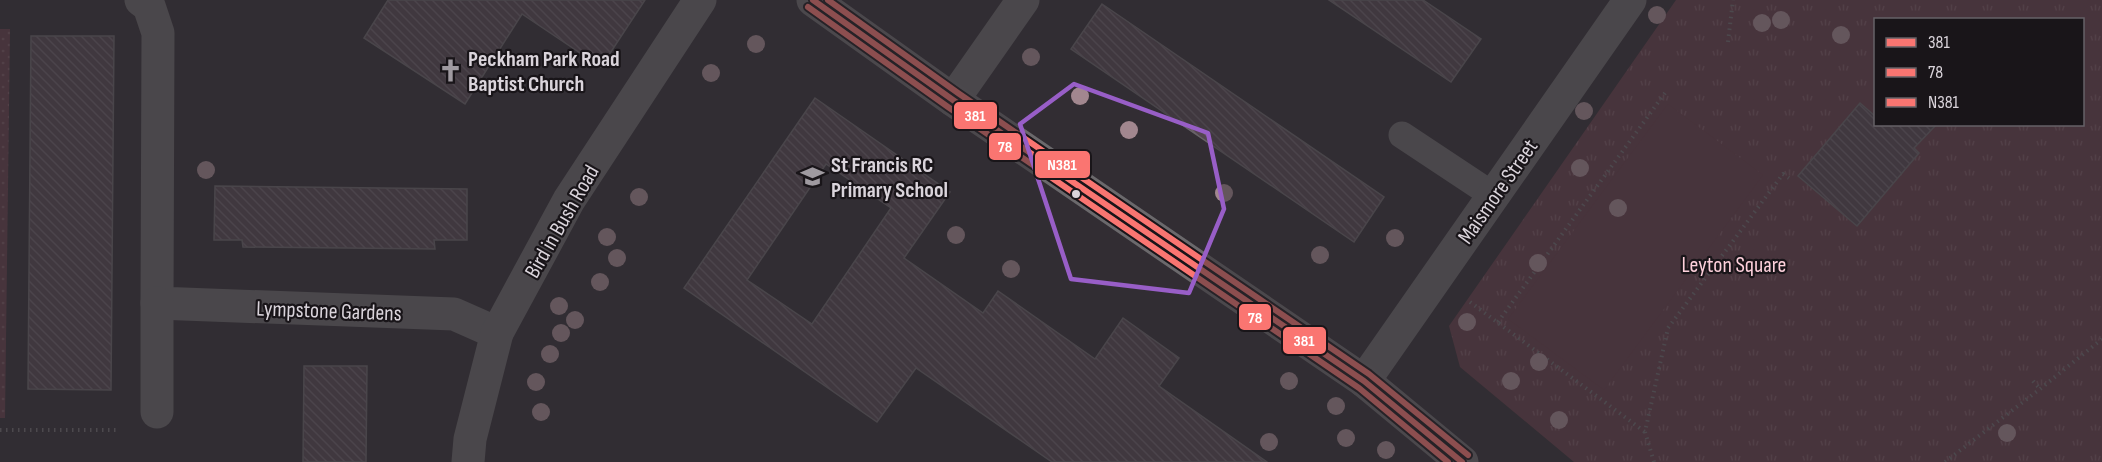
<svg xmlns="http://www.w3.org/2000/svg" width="2102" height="462" font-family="'Sofia Sans Condensed',sans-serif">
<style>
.grass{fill:url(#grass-dots)}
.park{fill:url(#park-tufts);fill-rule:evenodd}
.pitch{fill:#633c47}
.building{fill:url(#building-back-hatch);stroke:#676367;stroke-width:1.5;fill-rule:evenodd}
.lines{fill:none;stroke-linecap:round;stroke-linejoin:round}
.path{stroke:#6d6a6e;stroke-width:4;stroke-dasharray:1.5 4.5;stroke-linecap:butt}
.service{stroke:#686769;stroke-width:27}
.minor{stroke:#686769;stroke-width:33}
.secondary{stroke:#6b696c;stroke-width:33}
.bus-1-casing{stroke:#191519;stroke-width:10}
.bus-2-casing{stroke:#191519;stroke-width:10}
.bus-3-casing{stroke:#191519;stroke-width:10}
.bus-1{stroke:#fa7571;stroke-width:6}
.bus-2{stroke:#fa7571;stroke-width:6}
.bus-3{stroke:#fa7571;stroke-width:6}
.tree{fill:#a2878f}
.marked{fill:none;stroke:#985ec7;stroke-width:4.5;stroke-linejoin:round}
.bus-dot{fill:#dad4db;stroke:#191519;stroke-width:2}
.labels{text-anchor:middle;stroke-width:4.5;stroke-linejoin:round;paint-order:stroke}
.poi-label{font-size:22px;font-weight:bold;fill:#dad4db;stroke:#191519;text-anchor:start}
.street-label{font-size:22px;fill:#dad4db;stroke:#191519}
.park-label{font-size:22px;fill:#fdd0db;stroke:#191519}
.line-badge{stroke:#191519;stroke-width:2}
.badge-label{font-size:16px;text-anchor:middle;font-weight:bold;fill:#fff}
</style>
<defs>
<pattern id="grass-dots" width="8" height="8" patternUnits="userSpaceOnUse" patternTransform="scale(1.5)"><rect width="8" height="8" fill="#633c47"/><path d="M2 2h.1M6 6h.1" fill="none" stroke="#795761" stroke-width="1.8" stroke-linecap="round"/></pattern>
<pattern id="park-tufts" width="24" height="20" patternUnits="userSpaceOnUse" patternTransform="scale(1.5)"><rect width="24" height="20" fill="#633c47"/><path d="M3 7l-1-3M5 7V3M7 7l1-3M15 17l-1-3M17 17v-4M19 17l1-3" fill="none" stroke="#795761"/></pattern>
<pattern id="building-back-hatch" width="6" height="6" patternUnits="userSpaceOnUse" patternTransform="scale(1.5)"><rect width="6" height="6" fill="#53454f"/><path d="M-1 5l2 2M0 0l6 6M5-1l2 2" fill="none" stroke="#6b5f68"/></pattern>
</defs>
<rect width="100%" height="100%" fill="#322d33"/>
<path class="grass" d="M0,29H10L5,418H0Z"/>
<path class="park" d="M1676,0H2102V462H1574L1460,367L1449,326ZM1876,20H2082V124H1876Z"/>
<path class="pitch" d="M1668,104L1763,175L1604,390L1508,319Z"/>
<g class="building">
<path d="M388,0H645L601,67L522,14L465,104L364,38Z"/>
<path d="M1329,0H1423L1481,39L1451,82Z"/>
<path d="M1102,4L1384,197L1354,242L1071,49Z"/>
<path d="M31,36H114L111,390L28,389Z"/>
<path d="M815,98L950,192L904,258L983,313L998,291L1095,359L1123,318L1179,358L1159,386L1267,462H1052L916,368L877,422L684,288ZM826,164L891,208L812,324L747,280Z"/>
<path d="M1860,103L1875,116V124H1937L1914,148L1919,153L1857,226L1798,176Z"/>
<path d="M215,186L467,189V240H434L435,249L243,247L242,240H214Z"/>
<path d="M304,366H367L366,462H303Z"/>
</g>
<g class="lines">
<g class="path">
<path d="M1728,42L1733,0"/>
<path d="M1470,302L1645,432"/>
<path d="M1498,322L1665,93"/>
<path d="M2033,381L2040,389"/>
<path d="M0,430H119"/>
<path d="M1654,462L1645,432L1668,328L1783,174L1789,178"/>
<path d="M1945,462L2040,389L2102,339"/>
</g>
<path class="service" d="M1402,135L1494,196"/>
<g class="minor">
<path d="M141,0L149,6L158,33L157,303L454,314L497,333"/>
<path d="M953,100L1023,0"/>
<path d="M157,303V412"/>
<path d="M1364,381L1630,0"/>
<path d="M468,462L470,439L497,333L569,200L700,0"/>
</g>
<path class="secondary" d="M813,0L953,100L1364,381L1462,462"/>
<defs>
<path id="bus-1" d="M813,0L953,100L1364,381L1462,462"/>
<path id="bus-2" d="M808,7L948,107L1359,388L1448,462"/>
<path id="bus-3" d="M828,0L958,93L1369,374L1468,455"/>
</defs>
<use href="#bus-1" class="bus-1-casing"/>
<use href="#bus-2" class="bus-2-casing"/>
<use href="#bus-3" class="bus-3-casing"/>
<use href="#bus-1" class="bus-1"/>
<use href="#bus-2" class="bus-2"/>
<use href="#bus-3" class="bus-3"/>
</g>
<g class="tree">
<circle cx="1657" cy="15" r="9"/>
<circle cx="1781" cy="20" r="9"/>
<circle cx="1762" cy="23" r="9"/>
<circle cx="1841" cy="35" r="9"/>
<circle cx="756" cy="44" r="9"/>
<circle cx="1031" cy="57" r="9"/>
<circle cx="711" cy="73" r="9"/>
<circle cx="1080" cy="96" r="9"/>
<circle cx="1584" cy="111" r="9"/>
<circle cx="1129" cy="130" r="9"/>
<circle cx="1580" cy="168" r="9"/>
<circle cx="206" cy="170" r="9"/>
<circle cx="1224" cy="193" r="9"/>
<circle cx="639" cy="197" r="9"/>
<circle cx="1618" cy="208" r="9"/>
<circle cx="956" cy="235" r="9"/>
<circle cx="607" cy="237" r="9"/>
<circle cx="1395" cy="238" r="9"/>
<circle cx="1320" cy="255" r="9"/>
<circle cx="617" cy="258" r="9"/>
<circle cx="1538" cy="263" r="9"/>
<circle cx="1011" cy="269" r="9"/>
<circle cx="600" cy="282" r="9"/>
<circle cx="559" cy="306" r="9"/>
<circle cx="575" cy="320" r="9"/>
<circle cx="1467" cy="322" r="9"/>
<circle cx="561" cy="333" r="9"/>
<circle cx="550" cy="354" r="9"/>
<circle cx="1539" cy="362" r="9"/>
<circle cx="1289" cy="381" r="9"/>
<circle cx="1511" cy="381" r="9"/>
<circle cx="536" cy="382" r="9"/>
<circle cx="1336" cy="406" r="9"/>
<circle cx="541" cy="412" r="9"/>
<circle cx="1559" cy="420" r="9"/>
<circle cx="2007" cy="433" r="9"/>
<circle cx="1346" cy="438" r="9"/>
<circle cx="1269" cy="442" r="9"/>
<circle cx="1386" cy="450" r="9"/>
</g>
<path d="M0 0H2102V462H0ZM1074,84L1208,133L1224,209L1189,293L1071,279L1020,124Z" fill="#322d33" fill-opacity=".55" fill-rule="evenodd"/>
<path class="marked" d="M1074,84L1208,133L1224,209L1189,293L1071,279L1020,124Z"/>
<defs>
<symbol id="church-bare" viewBox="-9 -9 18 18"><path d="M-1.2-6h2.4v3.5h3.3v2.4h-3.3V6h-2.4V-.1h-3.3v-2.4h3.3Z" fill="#9f9aa0" stroke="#191519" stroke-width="2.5" paint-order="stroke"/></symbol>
<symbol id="school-bare" viewBox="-9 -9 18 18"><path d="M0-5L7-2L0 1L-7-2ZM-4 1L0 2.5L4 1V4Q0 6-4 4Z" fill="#9f9aa0" stroke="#191519" stroke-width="2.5" paint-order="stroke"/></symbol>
</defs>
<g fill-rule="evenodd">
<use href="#church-bare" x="434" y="54" width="33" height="33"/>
<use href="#school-bare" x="796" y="160" width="33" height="33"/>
</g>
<circle class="bus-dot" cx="1076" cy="194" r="5"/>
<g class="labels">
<g class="poi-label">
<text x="468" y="66">Peckham Park Road<tspan x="468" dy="25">Baptist Church</tspan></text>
<text x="831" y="172">St Francis RC<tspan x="831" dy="25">Primary School</tspan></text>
</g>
<g class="street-label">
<text transform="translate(1497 191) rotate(-55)" y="8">Maismore Street</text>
<text transform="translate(561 221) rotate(-60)" y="8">Bird in Bush Road</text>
<text transform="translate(329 310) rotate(2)" y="8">Lympstone Gardens</text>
</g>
<g class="park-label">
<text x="1734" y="272">Leyton Square</text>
</g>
</g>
<g class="line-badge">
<rect x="953" y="101" width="45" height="29" rx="6" fill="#fa7571"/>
<rect x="988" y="132" width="34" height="29" rx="6" fill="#fa7571"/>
<rect x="1034" y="150" width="57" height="29" rx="6" fill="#fa7571"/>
<rect x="1238" y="303" width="34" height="28" rx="6" fill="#fa7571"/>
<rect x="1282" y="326" width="45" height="29" rx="6" fill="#fa7571"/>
</g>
<g class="badge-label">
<text x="975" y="121">381</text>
<text x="1005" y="152">78</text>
<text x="1062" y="170">N381</text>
<text x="1255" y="323">78</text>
<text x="1304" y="346">381</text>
</g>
<rect x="1874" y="18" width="210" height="108" fill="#191519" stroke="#666167" stroke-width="1.5"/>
<rect x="1886" y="38" width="30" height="9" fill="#fa7571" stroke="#666167" stroke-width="1.5"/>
<text x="1928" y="48" font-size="18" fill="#dad4db">381</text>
<rect x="1886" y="68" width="30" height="9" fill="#fa7571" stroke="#666167" stroke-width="1.5"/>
<text x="1928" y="78" font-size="18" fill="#dad4db">78</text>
<rect x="1886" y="98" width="30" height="9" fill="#fa7571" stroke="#666167" stroke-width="1.5"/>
<text x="1928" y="108" font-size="18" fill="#dad4db">N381</text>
</svg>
